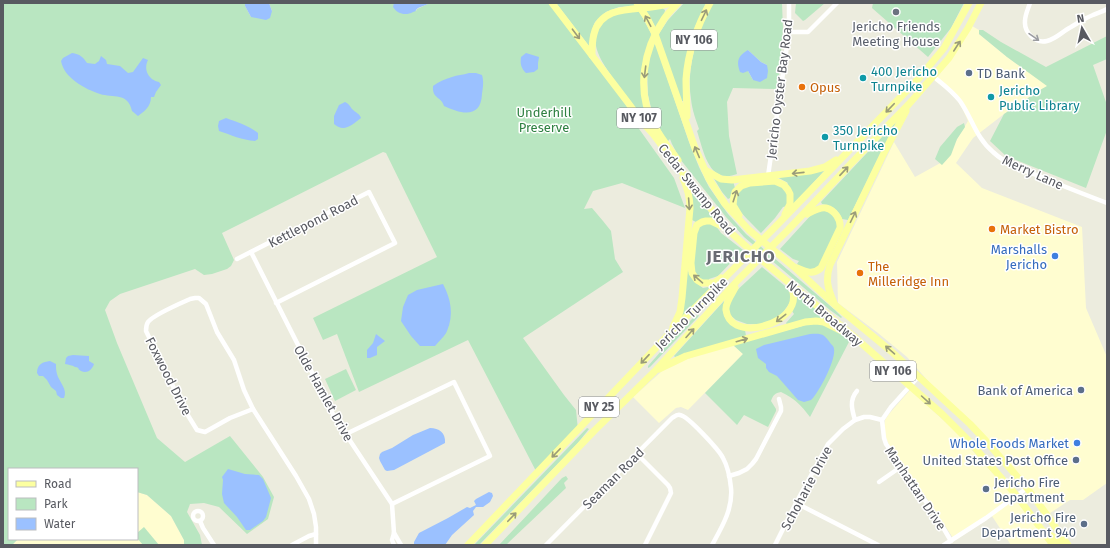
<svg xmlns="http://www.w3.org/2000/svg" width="1110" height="548" font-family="'Fira Sans',sans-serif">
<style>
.commercial{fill:#fffdd0}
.green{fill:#b9e6c1;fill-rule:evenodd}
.water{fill:#9bc1ff}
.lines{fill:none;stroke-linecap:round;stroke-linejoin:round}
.minor{stroke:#fff;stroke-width:4.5}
.primary{stroke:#fcffa0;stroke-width:7}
.oneway{stroke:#9a9c7a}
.oneway2{stroke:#9b9ca0}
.worship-dot{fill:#6b7280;stroke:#fff;stroke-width:1.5}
.service-dot{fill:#5c6f8a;stroke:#fff;stroke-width:1.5}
.culture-dot{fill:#0f9aa8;stroke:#fff;stroke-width:1.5}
.food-dot{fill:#e8710a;stroke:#fff;stroke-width:1.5}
.shop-dot{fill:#3f7fe0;stroke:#fff;stroke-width:1.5}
.labels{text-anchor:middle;stroke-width:3;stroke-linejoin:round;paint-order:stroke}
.shield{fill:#fff;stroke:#8a8c90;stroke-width:1}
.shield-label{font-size:12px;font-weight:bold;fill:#585a61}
.worship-label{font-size:13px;fill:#5b616d;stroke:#fff}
.culture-label{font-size:13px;fill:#0d838f;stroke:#fff;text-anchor:start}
.service-label{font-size:13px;fill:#4e5e75;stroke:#fff;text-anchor:end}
.food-label{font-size:13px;fill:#c56008;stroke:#fff;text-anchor:start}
.street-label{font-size:13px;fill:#585a61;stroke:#fff}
.park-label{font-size:13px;fill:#2f8142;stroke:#fff}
.shop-label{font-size:13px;fill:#366cbe;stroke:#fff;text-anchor:end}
.district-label{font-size:17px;font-weight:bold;letter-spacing:1px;fill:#696c73;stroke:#fff}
</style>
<rect width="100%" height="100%" fill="#ececde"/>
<g class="commercial">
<path d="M972,26L979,30V34L1007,57L1048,86L1040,90L1004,114L973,138L956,163L982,188L1082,227L1086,308L1107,357V483L1083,500H1070L1047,515L1027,488L944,399L907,357L878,333L838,303L837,262L894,142L915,177L944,161L968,121L963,110L954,95L935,81Z"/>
<path d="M732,343L743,354L688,410L681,407L676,408L659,423L633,397L662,371L671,365Z"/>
<path d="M910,390L953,429L1013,496L1049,545H1011L990,513L953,538L933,507L889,445L886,438L884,427L885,420L889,414Z"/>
<path d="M137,492L147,495L171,516L184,540V545H12L18,539H137Z"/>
</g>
<g class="green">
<path d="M3,3H245V6L251,17L272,11L269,3H394V4L416,11L417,9L430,3H549L625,103L637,126L674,178L685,208L622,183L593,191L584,209L592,208L603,221L611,231L615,259L623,272L523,338L564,395L576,410L578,430L537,473L468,340L359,392L337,334L323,340L313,318L437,257L386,153L383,152L222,233L234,260L231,266L227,269L212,274L204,275L195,269L120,294L110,301L105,310L117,343L157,438L185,462L230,436L263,477L274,497L268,519L247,534L219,507L204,503L190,504L187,512L200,535L202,545H184V540L171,516L147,495L137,492V469H9V539H18L12,545H3Z"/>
<path d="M556,3H633L636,6L619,7L606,12L595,22L590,36V46H589Z"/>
<path d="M684,3H706L695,27L683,101H681L658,35L668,20Z"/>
<path d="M712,3H782L783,29L778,87L775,89L733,88L727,102L729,136L737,174C733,175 729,177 724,176C707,174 702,146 697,131L699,129C696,120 692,110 691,99C686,69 698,30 712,3ZM748,50L761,62L767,65L753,80L748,71Z"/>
<path d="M796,3H825L805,20L803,21L795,13Z"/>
<path d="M873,3H964L951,28L928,57L872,8Z"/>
<path d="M662,8L665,10L664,16L656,28L646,11Z"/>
<path d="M639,11L652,35L644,57V109L638,111C627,96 599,64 596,46C594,35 600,22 609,16C617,11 630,12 639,11Z"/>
<path d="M979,30H983L1001,42L1046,67L1107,36V59L1093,65L1107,105V130L1086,188L1006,156L990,141L1004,114L1040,90L1047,86L1007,57L979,34Z"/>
<path d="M654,44L656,45L689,142L699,167L709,187L728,214L746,234L835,310L842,317L841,318L830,310L744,237L726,217L680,159L672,144L670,139L667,142L653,116L648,95L647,73L650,56Z"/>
<path d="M896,122L848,220L842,219C838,209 832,206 822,204L821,202Z"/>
<path d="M964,123L965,127L957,139L951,155L942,165L935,159L940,147L957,127Z"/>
<path d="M825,170L793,205L787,184L788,183L777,177Z"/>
<path d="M713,177L733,181L735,188L730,198L728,199L722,192Z"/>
<path d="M775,183L781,185L788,195L787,206L783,207L775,218L761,233C757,229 737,209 736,206C735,202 737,196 738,192L746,186Z"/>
<path d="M692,192L714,218L713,219L696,222L692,220L691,194Z"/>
<path d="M824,210L832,213L836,219L838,227L820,265L814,270L802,268L797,264L799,261L793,259L780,249L812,214Z"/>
<path d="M707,222L716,226L721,233L743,250L718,276L709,279V280C686,283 695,244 697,231L699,226Z"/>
<path d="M762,267L785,286L790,293L791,301L782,314L771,321L760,324H747L736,320L730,315L728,307L733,294Z"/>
<path d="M687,268C691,279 694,281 703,288L708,287L709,289H710L680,321Z"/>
<path d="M798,294L831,321L787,325L786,323L794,314L792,311L796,296Z"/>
<path d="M724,301L725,302C719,320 731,324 745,330L746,336L675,357L674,356Z"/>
<path d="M699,315L698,317L650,367L648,368V366L670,341L695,316Z"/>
<path d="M815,323L833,328L850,340L810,417C800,404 795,399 781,392C775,393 773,395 771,401L776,409V411L768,427L744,415L737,425L705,393L743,354L733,345L806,325Z"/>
<path d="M346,369L356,390L335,401L325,379Z"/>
<path d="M587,428L589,429L577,444L479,545H474Z"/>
<path d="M566,476L568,479L564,483L566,488L506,545H499L562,478Z"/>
<path d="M144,527L159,545H143L137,538V533Z"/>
</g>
<g class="water">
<path d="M245,3H269L272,11L270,18L266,20L251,17L245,6Z"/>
<path d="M394,3H430C427,5 422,6 418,8C413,12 419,10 413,12C406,16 397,14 393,7Z"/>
<path d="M748,50L761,62L767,65L768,71L767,78L760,82L753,80L748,71L743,73L740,72C736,61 738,56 748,50Z"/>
<path d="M72,53C80,54 83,57 87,63L95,64L99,61L101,56L106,60L107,64L120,66L128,73L133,72L143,58L148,60C143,70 149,80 159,82L161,85L156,92L154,97H151C151,106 145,111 138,116L132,111C128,92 113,98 100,94C85,89 64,78 61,61L63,58Z"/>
<path d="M526,53L539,57L538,63V69L534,72L526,73C521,68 520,64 521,57Z"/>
<path d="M469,73H476L482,75C484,82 483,87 482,94C481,119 461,114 444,106C441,96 432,99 433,86C438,82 445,79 452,77C457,75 463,75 469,73Z"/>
<path d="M345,102C349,104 350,106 352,109C356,113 359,113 361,118C352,125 344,133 334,124V116L339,105Z"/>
<path d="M226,118C237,122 249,126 258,133V139L255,141C242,140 231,135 219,131L218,126L219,121Z"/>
<path d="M443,284C451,299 454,315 447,331C445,336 439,341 435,346H420L411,336L401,321L403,307L408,295L417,290Z"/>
<path d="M376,334L385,341L377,347V355L370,358H367V350L373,343Z"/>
<path d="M810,334C822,333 824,334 831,344C833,346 834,347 834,349C836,360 820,390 813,398L811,400L804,402L798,400L777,376L769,372L766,368V364L758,358L756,349L764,345Z"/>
<path d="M73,355L89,356V361L94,364C92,370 87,374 81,371C76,368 81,368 75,367C72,365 69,365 65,364L66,358L68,356Z"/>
<path d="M50,361L56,364C56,367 56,371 57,374C59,382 68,389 64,398H61L57,395L56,391L51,387L47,380L43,376H39L37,373C37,364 43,362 50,361Z"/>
<path d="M430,428C439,428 446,433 445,443L394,470L387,471L385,470L380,461L379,458L380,454L382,452L392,448L413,435Z"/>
<path d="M228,469L245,474L259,475L263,479L271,498L266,517L263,521L250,530H246L237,517L224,503L222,494L223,480L222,477Z"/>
<path d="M489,492L492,493L493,496L490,502L483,507H476L473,511L474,515L452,535L445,545H414V542L419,533L448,518L467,507L470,508L476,505L474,501L476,499Z"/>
</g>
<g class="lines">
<g class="minor">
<path d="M1030,3C1028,9 1025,15 1025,21C1024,32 1035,44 1047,41C1056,39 1063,31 1071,27C1078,23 1085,18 1093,15C1097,13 1102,12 1107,9"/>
<path d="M789,32H808L837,3"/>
<path d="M926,70C937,80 951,89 960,101C972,118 976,138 993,152C1007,165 1026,171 1044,178C1065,187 1086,195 1107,203"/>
<path d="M768,176L789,32V3"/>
<path d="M251,252L335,418L392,504L394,533L392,540L394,545"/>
<path d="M237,259L369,192L395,243L276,303"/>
<path d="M195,298H199L206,304L217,332L234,360L244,390L253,409L230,418L205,432L197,430L184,409L146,331C146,327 146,325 148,322C153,315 181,303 190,299Z"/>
<path d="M919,376L891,407L882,420L884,438L886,444L938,519L951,541"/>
<path d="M253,409L296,476L309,499L314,514L316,527V545"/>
<path d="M855,420C852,410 849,400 857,391"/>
<path d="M346,434L454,382L490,456L392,504"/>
<path d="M637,454L668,485L670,488L671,493L645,545"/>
<path d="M729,476L739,473L747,469L752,464L756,459L781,411V407L779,399"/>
<path d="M879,482L902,466"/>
<path d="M796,503L878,545"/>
<circle cx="198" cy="516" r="5"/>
<path d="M200,521L203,528L214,545"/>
<path d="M394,533L401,545"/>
<path d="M292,545L309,536L316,534"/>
<path d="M546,545L672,418C675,416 677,414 680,415C688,416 719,450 723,458C728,467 730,478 731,488C733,509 722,527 712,545"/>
<path d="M775,545L796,503L828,444L843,429L855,420L864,417H870L882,420"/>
<path d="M944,545L986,518L1027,488"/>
</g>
<g class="primary">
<path d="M552,3L629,104L643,123L653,134L678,167L728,230L758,257L852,335L942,414L969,441L1017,496L1053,545"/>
<path d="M637,3L647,18L655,34L695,148L709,179L725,204L749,230L794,267L835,305L892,352L970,424L986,441L1027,488L1047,515L1068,545"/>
<path d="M678,3C673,8 668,13 664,19C643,50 636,91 654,125C660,137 670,149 678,160"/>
<path d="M592,55C592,48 592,41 594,34C602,0 647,13 670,3"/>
<path d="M687,116C687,104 686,91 686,79C688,52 697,26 710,3"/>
<path d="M705,170L721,179L732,180L810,171L825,167L836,160"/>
<path d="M739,215L733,205L734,196L735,192L741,186L750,183L775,181L784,185L788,190L790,194V204L785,214"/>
<path d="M797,268C806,272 813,275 821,268L840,228C841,220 835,210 826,208C820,207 813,211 807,214"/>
<path d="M721,278L714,283H702L697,280L692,273L691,263L694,233L697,225L702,222L706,221H711L726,228"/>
<path d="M735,288C732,294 725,303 726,310C730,340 783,328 792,305C795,298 793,291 791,284"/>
<path d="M834,303C828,289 825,280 830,265L885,151L906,111"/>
<path d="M673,327L680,312L682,298L690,208C690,198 687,187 683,178"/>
<path d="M659,369L686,356L805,322L816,321L824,322L846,333"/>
<path d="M1045,532L1057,539L1061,545"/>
<path d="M468,545L671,332L781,221L919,78L944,48L969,3"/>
<path d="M485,545L594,431L654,372L738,280L788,230L863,151L909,104L949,58L968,28L981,3"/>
</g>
</g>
<defs><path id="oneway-shaft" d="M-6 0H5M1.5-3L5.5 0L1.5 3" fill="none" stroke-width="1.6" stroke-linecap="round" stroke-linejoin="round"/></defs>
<g class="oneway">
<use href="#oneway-shaft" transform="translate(704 15) rotate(-64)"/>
<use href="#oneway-shaft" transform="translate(648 21) rotate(-118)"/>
<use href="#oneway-shaft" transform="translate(576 34) rotate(53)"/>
<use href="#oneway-shaft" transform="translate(957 46) rotate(-57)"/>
<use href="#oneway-shaft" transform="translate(645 72) rotate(97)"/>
<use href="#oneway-shaft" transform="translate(890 108) rotate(134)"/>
<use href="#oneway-shaft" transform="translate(697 152) rotate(-113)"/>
<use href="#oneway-shaft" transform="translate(844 171) rotate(-47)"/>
<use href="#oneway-shaft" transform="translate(798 173) rotate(174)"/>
<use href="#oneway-shaft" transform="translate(735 196) rotate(-72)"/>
<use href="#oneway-shaft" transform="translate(689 204) rotate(86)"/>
<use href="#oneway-shaft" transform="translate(853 217) rotate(-64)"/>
<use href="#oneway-shaft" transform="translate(698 279) rotate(-139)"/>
<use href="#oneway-shaft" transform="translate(781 318) rotate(142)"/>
<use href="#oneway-shaft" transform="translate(690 333) rotate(-48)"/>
<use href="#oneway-shaft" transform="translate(742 340) rotate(-16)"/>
<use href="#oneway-shaft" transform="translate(890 350) rotate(-139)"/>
<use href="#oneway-shaft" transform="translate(645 359) rotate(133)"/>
<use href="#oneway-shaft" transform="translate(926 400) rotate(42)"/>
<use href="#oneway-shaft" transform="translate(556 453) rotate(134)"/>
<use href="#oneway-shaft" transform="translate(512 517) rotate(-46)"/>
</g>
<use class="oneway2" href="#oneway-shaft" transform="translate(1034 37) rotate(35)"/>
<circle class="worship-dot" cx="896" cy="12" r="4"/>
<g class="service-dot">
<circle cx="969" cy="73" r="4"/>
<circle cx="1081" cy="390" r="4"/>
<circle cx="1076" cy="460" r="4"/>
<circle cx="986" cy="489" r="4"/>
<circle cx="1084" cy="524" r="4"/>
</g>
<g class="culture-dot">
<circle cx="863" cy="78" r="4"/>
<circle cx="991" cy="97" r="4"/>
<circle cx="825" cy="137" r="4"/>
</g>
<g class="food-dot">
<circle cx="802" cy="87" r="4"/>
<circle cx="992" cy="229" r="4"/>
<circle cx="860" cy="273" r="4"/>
</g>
<g class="shop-dot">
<circle cx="1055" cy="256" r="4"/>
<circle cx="1077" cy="443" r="4"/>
</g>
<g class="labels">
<g class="shield">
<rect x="671" y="30" width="46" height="20" rx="3"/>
<rect x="617" y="108" width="44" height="20" rx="3"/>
<rect x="870" y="361" width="46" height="20" rx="3"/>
<rect x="579" y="397" width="40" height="20" rx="3"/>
</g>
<g class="shield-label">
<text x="694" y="44">NY 106</text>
<text x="639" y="122">NY 107</text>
<text x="893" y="375">NY 106</text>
<text x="599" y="411">NY 25</text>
</g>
<g class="worship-label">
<text x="896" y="31">Jericho Friends<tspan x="896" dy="15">Meeting House</tspan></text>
</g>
<g class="culture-label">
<text x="871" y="76">400 Jericho<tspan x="871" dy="15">Turnpike</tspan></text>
<text x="999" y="95">Jericho<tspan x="999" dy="15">Public Library</tspan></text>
<text x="833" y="135">350 Jericho<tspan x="833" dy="15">Turnpike</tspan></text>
</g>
<g class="service-label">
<text x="977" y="78" text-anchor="start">TD Bank</text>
<text x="1073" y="395">Bank of America</text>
<text x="1068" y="465">United States Post Office</text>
<text x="994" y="487" text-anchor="start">Jericho Fire<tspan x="994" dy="15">Department</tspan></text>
<text x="1076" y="522">Jericho Fire<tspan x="1076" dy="15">Department 940</tspan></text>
</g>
<g class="food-label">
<text x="810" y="92">Opus</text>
<text x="1000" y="234">Market Bistro</text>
<text x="868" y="271">The<tspan x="868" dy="15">Milleridge Inn</tspan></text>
</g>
<g class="street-label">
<text transform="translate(779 89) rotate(-83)" y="5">Jericho Oyster Bay Road</text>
<text transform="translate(1033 172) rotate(24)" y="5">Merry Lane</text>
<text transform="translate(697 189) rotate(51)" y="5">Cedar Swamp Road</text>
<text transform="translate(313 221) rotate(-27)" y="5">Kettlepond Road</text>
<text transform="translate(691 313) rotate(-45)" y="5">Jericho Turnpike</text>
<text transform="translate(825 313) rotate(40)" y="5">North Broadway</text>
<text transform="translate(169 376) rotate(63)" y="5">Foxwood Drive</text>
<text transform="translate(324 393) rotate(61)" y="5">Olde Hamlet Drive</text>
<text transform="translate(613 478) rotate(-45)" y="5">Seaman Road</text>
<text transform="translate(806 488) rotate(-62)" y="5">Schoharie Drive</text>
<text transform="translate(916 488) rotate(56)" y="5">Manhattan Drive</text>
</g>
<g class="park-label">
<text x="544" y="117">Underhill<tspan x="544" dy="15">Preserve</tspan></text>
</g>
<g class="shop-label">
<text x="1047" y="254">Marshalls<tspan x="1047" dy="15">Jericho</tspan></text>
<text x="1069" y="448">Whole Foods Market</text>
</g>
<g class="district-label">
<text x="741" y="262">JERICHO</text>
</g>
</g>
<rect width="1110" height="548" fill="none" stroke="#585a61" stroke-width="8"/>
<rect x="8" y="468" width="130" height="72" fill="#ffffff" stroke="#bcbdc0"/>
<rect x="16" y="481" width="20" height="6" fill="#fcffa0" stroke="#bcbdc0"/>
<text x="44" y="488" font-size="12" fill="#585a61">Road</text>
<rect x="16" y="498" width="20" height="12" fill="#b9e6c1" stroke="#bcbdc0"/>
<text x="44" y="508" font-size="12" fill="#585a61">Park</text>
<rect x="16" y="518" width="20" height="12" fill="#9bc1ff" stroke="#bcbdc0"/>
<text x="44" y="528" font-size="12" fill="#585a61">Water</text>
<g transform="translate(1082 28) rotate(351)" stroke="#ffffff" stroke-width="3" paint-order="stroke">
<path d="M0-3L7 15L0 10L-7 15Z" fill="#585a61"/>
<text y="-6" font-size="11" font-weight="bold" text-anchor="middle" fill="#585a61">N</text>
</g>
</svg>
